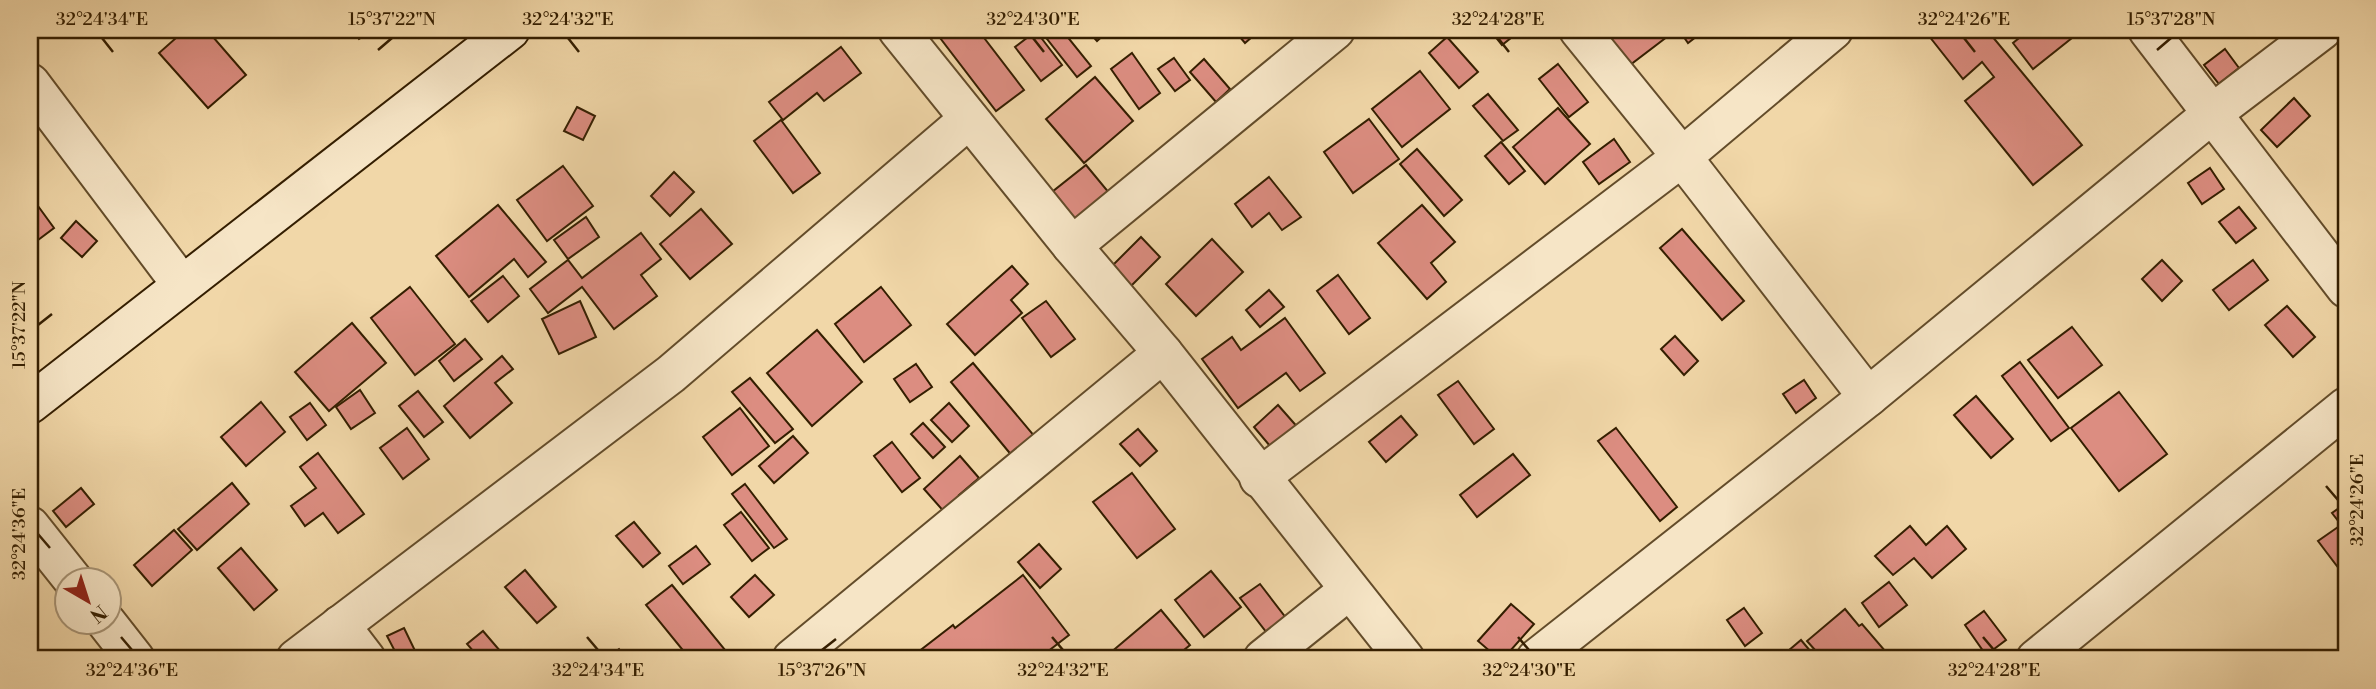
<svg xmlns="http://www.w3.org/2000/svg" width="2376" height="689" font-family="'Libre Bodoni',serif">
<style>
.building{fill:#dc8d81;stroke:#341e00;stroke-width:2}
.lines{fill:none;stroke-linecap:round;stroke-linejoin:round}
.street-casing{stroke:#634c2a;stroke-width:42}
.secondary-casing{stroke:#341e00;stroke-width:42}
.street{stroke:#f6e5c6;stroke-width:38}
.secondary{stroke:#f6e5c6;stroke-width:38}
.ticks{fill:none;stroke:#341e00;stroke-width:2.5}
.neatline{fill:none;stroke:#341e00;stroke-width:2.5}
.ticks-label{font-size:18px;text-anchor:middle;fill:#341e00}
</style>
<rect width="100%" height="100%" fill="#f1d7a8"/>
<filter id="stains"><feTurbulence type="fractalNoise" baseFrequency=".00286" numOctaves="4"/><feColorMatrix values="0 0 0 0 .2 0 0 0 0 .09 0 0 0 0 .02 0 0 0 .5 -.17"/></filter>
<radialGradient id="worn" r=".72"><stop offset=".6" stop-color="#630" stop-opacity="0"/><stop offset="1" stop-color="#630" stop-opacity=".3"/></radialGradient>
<g class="building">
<path d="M185,30H207L246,75L208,108L159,53Z"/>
<path d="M353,30H374L359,39Z"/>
<path d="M934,30H978L1024,90L996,111Z"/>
<path d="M1040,30H1062L1091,66L1077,77Z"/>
<path d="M1087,30H1109L1097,41Z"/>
<path d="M1234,30H1260L1245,43Z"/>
<path d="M1490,30H1521L1502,45Z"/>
<path d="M1617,30H1676L1630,65L1609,36Z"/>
<path d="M1679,30H1705L1688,43Z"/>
<path d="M1937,30H1987L2082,145L2033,185L1965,101L1994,77L1982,62L1963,79L1929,36Z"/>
<path d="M2029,30H2082L2033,69L2013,43Z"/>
<path d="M1036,31L1062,65L1041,81L1015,47Z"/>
<path d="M1447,37L1478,72L1459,88L1429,53Z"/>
<path d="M841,47L861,73L824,101L817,93L783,120L769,102Z"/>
<path d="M2225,49L2239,68L2219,84L2204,65Z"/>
<path d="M1132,53L1160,93L1139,109L1111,69Z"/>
<path d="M1174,58L1190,80L1175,91L1158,69Z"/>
<path d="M1204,59L1230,89L1216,102L1190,72Z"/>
<path d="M1558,64L1588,102L1569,117L1539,79Z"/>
<path d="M1420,71L1450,109L1402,147L1372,109Z"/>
<path d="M1095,77L1133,121L1084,163L1046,119Z"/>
<path d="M1488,94L1518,130L1503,141L1473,106Z"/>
<path d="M2294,98L2310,116L2277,147L2261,130Z"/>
<path d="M577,107L595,116L583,140L564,131Z"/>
<path d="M1558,108L1590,144L1545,184L1513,147Z"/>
<path d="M1369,119L1399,159L1353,193L1324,152Z"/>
<path d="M781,120L820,173L793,193L754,141Z"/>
<path d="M1614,139L1630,162L1599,184L1583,162Z"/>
<path d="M1501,142L1525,171L1509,184L1485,156Z"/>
<path d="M1417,149L1462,200L1444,216L1400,164Z"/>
<path d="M1086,165L1115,200L1080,227L1052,192Z"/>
<path d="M563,166L593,206L547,241L517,200Z"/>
<path d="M2210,168L2224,189L2202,204L2188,183Z"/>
<path d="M674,172L694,192L670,216L651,196Z"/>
<path d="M1269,177L1301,217L1282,230L1269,213L1252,227L1235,204Z"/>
<path d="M30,195L54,228L30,246Z"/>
<path d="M498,205L546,262L528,277L514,259L469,297L436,256Z"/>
<path d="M1422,205L1455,242L1431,263L1446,282L1427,299L1378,243Z"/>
<path d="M2239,207L2256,228L2236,243L2219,222Z"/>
<path d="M701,209L732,244L690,279L660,244Z"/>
<path d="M586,217L599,237L568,259L554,240Z"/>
<path d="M76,221L97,241L82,257L61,238Z"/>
<path d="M1682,229L1744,301L1722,320L1660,248Z"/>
<path d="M641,233L661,259L641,275L657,296L614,329L582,287L548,313L530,289L568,260L582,278Z"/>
<path d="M1141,237L1160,257L1129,288L1110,268Z"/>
<path d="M1212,239L1243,272L1196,316L1166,284Z"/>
<path d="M2162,260L2182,281L2162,301L2142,279Z"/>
<path d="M2253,260L2268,280L2229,310L2213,290Z"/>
<path d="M1012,266L1028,284L1011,300L1022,313L975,355L947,324Z"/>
<path d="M1338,275L1370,318L1349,334L1317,291Z"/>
<path d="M503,276L519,296L488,322L471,301Z"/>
<path d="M410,287L455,344L415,375L371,318Z"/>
<path d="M881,287L911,325L864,362L835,324Z"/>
<path d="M1269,290L1284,307L1260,327L1246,310Z"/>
<path d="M580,301L596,337L559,354L542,319Z"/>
<path d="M1046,301L1075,339L1051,357L1022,318Z"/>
<path d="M2287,306L2315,337L2293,357L2265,325Z"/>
<path d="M1285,318L1325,373L1300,391L1286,373L1238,408L1202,359L1232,337L1241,350Z"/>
<path d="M352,323L386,363L329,411L295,372Z"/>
<path d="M2072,327L2102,365L2058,398L2028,360Z"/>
<path d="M817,330L862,382L812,426L767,373Z"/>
<path d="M1675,336L1698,361L1684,375L1661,349Z"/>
<path d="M465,339L482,359L454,381L439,361Z"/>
<path d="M502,356L513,369L495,383L512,403L470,438L444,406Z"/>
<path d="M2020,362L2069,428L2051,441L2002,376Z"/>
<path d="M973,363L1036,438L1013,457L951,382Z"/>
<path d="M916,364L932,387L910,402L894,379Z"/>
<path d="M750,378L793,429L775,443L732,392Z"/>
<path d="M1804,380L1816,398L1796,413L1783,394Z"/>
<path d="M1458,381L1494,429L1474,444L1438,395Z"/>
<path d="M360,390L375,413L351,429L336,407Z"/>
<path d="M418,391L443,422L424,437L399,406Z"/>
<path d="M2119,392L2167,454L2119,491L2071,428Z"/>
<path d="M1976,396L2013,439L1991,458L1954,415Z"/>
<path d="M261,402L285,432L246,466L221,437Z"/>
<path d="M310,403L326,425L307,440L290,417Z"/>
<path d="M949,403L969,426L952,442L931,420Z"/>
<path d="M1278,405L1300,430L1275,452L1254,427Z"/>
<path d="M740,408L769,446L732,475L703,437Z"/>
<path d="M1401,416L1417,435L1386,462L1369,442Z"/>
<path d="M923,423L945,447L933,458L911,434Z"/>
<path d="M407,428L429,459L403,479L380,448Z"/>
<path d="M1616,428L1677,507L1660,521L1598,441Z"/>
<path d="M1138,429L1157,451L1140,466L1120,444Z"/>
<path d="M793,436L808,453L774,483L759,466Z"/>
<path d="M892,442L920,478L902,492L874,456Z"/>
<path d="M318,453L364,514L338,533L323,513L305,526L291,506L316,488L300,467Z"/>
<path d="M1513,454L1530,475L1477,517L1460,495Z"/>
<path d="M960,456L979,478L959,495L970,508L954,523L924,489Z"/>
<path d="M1132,473L1175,529L1137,558L1093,502Z"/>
<path d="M232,483L249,504L197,550L178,529Z"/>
<path d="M745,484L787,539L774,548L732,494Z"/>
<path d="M81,488L94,504L66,527L53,511Z"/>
<path d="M2346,503V531L2332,513Z"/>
<path d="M741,512L769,548L752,561L724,525Z"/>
<path d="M634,522L660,553L643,567L616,536Z"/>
<path d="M1910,526L1926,545L1947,526L1966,549L1932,578L1914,558L1893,575L1875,556Z"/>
<path d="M2338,527L2346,537V578L2318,541Z"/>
<path d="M174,530L192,550L152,586L134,565Z"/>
<path d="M1039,544L1061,569L1040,588L1018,562Z"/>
<path d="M696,546L710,564L683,584L669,566Z"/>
<path d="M241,548L277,590L254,610L218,568Z"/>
<path d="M525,570L556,607L537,623L505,587Z"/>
<path d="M1211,571L1241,607L1204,637L1175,600Z"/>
<path d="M755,575L774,595L749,617L731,597Z"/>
<path d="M1023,575L1069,635L1038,659H909L953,625L955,628Z"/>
<path d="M1889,582L1907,605L1879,627L1862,603Z"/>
<path d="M1260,584L1293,627L1273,641L1240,598Z"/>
<path d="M672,585L730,656L726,659H690L646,605Z"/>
<path d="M1511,604L1534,624L1503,659H1499L1478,641Z"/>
<path d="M1744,608L1762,633L1745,646L1727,620Z"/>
<path d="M1845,609L1859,626L1862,624L1892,659H1823L1807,641Z"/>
<path d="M1161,610L1190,645L1173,659H1103Z"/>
<path d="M1984,611L2006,640L1986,655L1965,625Z"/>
<path d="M404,628L419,659H399L387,636Z"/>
<path d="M483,631L507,659H480L467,644Z"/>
<path d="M1801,640L1817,659H1785L1782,656Z"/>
<path d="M30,644L43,659H30Z"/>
<path d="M619,649L627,659H605Z"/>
</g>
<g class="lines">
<defs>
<g id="street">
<path d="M898,30L1072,246L1163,353L1405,659"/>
<path d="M1579,30L1682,157L1868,397"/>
<path d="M2148,30L2346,288"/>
<path d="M30,83L182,285"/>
<path d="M1072,246L1335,30"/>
<path d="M1259,478L1682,157L1833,30"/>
<path d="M30,526L73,580"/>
<path d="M106,622L135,659"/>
<path d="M340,625L366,659"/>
<path d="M296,659L671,374L969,119"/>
<path d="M792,659L1163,353"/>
<path d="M1263,659L1349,590"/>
<path d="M1536,659L1868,397L2213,113L2322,30"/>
<path d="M2036,659L2346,407"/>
</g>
<path id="secondary" d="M30,404L510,30"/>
</defs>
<use href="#street" class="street-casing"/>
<use href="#secondary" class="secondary-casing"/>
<use href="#street" class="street"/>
<use href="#secondary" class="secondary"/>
</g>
<path class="ticks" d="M102,38L113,52M568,38L579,52M1033,38L1044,52M1498,38L1509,52M1964,38L1975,52M378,50L392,38M2157,50L2171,38M38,325L52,314M2326,486L2338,500M38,534L50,548M121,637L132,650M587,637L598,650M1052,637L1063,650M1518,637L1529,650M1983,637L1994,650M822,650L836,639"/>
<rect width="2376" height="689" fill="none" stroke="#f1d7a8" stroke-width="77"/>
<g transform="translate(88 601) rotate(141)"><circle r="33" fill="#f6e5c6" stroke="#a89577" stroke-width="2"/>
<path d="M0-5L12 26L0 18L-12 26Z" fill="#8f2418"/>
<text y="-10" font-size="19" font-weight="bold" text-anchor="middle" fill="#341e00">N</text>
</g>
<rect x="38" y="38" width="2300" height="612" class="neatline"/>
<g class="ticks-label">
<text x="102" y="25">32°24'34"E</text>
<text x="392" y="25">15°37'22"N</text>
<text x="568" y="25">32°24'32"E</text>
<text x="1033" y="25">32°24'30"E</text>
<text x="1498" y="25">32°24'28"E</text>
<text x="1964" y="25">32°24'26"E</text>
<text x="2171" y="25">15°37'28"N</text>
<text transform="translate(19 325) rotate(-90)" y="6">15°37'22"N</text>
<text transform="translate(2357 500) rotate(-90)" y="6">32°24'26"E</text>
<text transform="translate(19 534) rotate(-90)" y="6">32°24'36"E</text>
<text x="132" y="676">32°24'36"E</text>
<text x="598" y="676">32°24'34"E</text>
<text x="822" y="676">15°37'26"N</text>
<text x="1063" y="676">32°24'32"E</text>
<text x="1529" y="676">32°24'30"E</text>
<text x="1994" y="676">32°24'28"E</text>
</g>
<rect width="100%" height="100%" filter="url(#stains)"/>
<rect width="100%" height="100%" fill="url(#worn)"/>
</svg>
